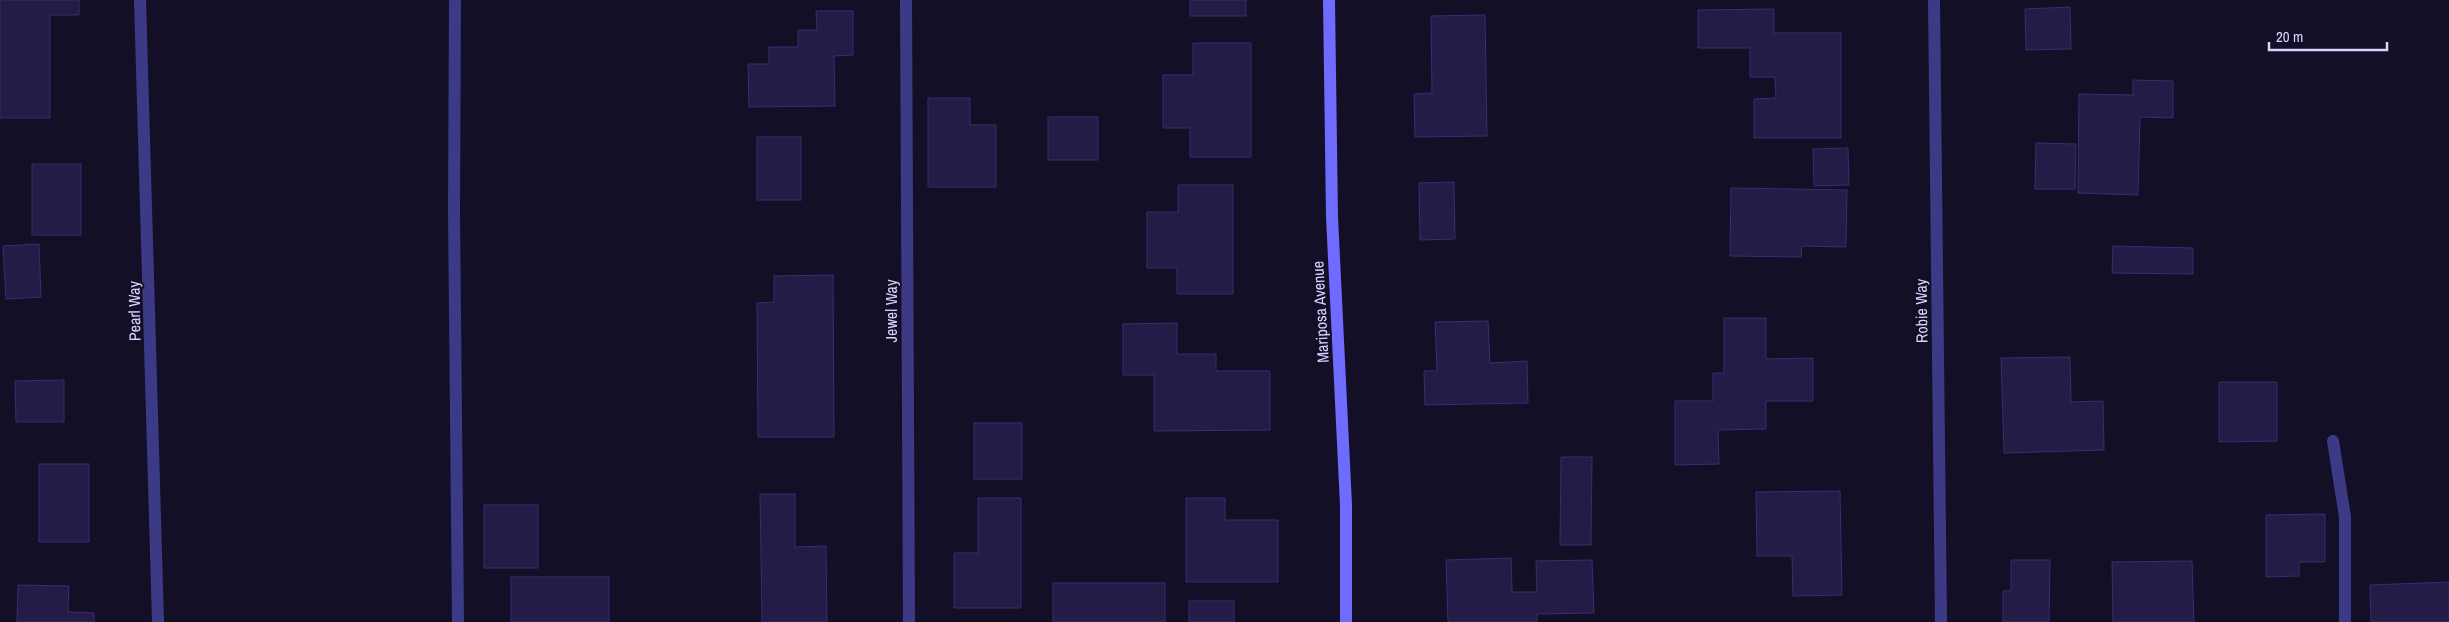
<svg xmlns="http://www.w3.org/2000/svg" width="2449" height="622" font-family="'Archivo Narrow',sans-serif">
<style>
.building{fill:#241b47;stroke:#3b2d73}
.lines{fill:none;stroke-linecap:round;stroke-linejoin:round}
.lane{stroke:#3d3a85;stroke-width:12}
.street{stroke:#3d3a85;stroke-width:12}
.secondary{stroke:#6f6bff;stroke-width:12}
.labels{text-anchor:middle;stroke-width:4;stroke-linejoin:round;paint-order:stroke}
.street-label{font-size:16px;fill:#d9d4ff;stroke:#130f26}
</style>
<rect width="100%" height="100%" fill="#130f26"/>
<g class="building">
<path d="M0,0H79V15H50V118H0Z"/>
<rect x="1190" y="0" width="56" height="16"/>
<path d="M2070,7L2071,49L2026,50L2025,9Z"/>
<path d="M1774,9V33H1841V138H1754V99L1776,98L1775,77H1750V48H1698V10Z"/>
<path d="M816,11H853V55L834,56L835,106L749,107L748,64H769V47H798V30H817Z"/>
<path d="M1485,15L1487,136L1415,137L1414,94L1432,93L1431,16Z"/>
<path d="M1193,43H1251V157H1190V128H1163V75H1193Z"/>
<path d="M2133,80L2173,81V118L2140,117L2138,195L2078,193L2079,94L2133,95Z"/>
<path d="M928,98H970V125H996V187H928Z"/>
<rect x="1048" y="117" width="50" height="43"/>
<rect x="757" y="137" width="44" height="63"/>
<path d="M2036,143L2076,144L2075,189H2035Z"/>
<path d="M1848,148L1849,185L1814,186L1813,149Z"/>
<rect x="32" y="164" width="49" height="71"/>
<path d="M1454,182L1455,239L1420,240L1419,183Z"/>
<path d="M1178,185H1233V294H1177V268H1147V212H1178Z"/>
<path d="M1731,188L1847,190L1846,247L1802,246L1801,257L1730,256Z"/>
<path d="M39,244L41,297L6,299L3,246Z"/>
<path d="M2113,246L2193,248V274L2112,273Z"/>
<path d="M833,275L834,437H758L757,303L774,302V276Z"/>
<path d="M1724,318H1766V359L1813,358V401H1766V429L1718,430L1719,464L1675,465V401H1713V373H1724Z"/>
<path d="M1488,321L1490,363L1527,361L1528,403L1425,405L1424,371H1437L1435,322Z"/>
<path d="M1177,323V354H1216V371H1270V430L1154,431V375H1123V324Z"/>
<path d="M2070,357L2071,402L2103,401L2104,450L2004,453L2001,358Z"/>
<path d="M64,380V422H16L15,381Z"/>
<path d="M2219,382H2277V441L2219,442Z"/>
<rect x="974" y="423" width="48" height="56"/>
<path d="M1561,457H1592L1591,545H1560Z"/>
<rect x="39" y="464" width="50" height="78"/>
<path d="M1840,491L1842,595L1793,596L1792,556H1757L1756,492Z"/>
<path d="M760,494H795V547L826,546L827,622H762Z"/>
<path d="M978,498H1021V608H954V553H978Z"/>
<path d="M1186,498H1225V520H1278V582H1186Z"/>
<rect x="484" y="505" width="54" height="63"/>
<path d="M2325,514V562H2299V576L2266,577V515Z"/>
<path d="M1511,558L1512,592H1537L1536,561L1592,560L1594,613L1537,614V622H1448L1446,560Z"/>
<path d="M2011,560H2050L2049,622H2003V591H2011Z"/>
<path d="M2192,561L2194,622H2113L2112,562Z"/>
<rect x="511" y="577" width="98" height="45"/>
<path d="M2449,582V622H2371L2370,585Z"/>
<rect x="1053" y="583" width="112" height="39"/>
<path d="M18,585L69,586L68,612L94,613V622H17Z"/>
<rect x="1189" y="601" width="45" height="21"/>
</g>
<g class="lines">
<path class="lane" d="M2333,441L2345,517V622"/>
<g class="street">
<path d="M140,0L158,622"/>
<path d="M455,0L454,211L458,622"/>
<path d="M906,0L909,622"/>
<path d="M1934,0L1941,622"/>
</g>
<path class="secondary" d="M1329,0L1332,217L1346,505V622"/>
</g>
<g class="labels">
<g class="street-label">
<text transform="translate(134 311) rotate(-91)" y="6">Pearl Way</text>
<text transform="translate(891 311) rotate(-90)" y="6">Jewel Way</text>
<text transform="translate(1921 311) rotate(-91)" y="6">Robie Way</text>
<text transform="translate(1320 312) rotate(-93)" y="6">Mariposa Avenue</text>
</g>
</g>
<path d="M2269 42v8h118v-8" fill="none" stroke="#d9d4ff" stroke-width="2.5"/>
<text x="2276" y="42" font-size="15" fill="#d9d4ff" stroke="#130f26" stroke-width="4" paint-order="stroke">20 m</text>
</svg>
